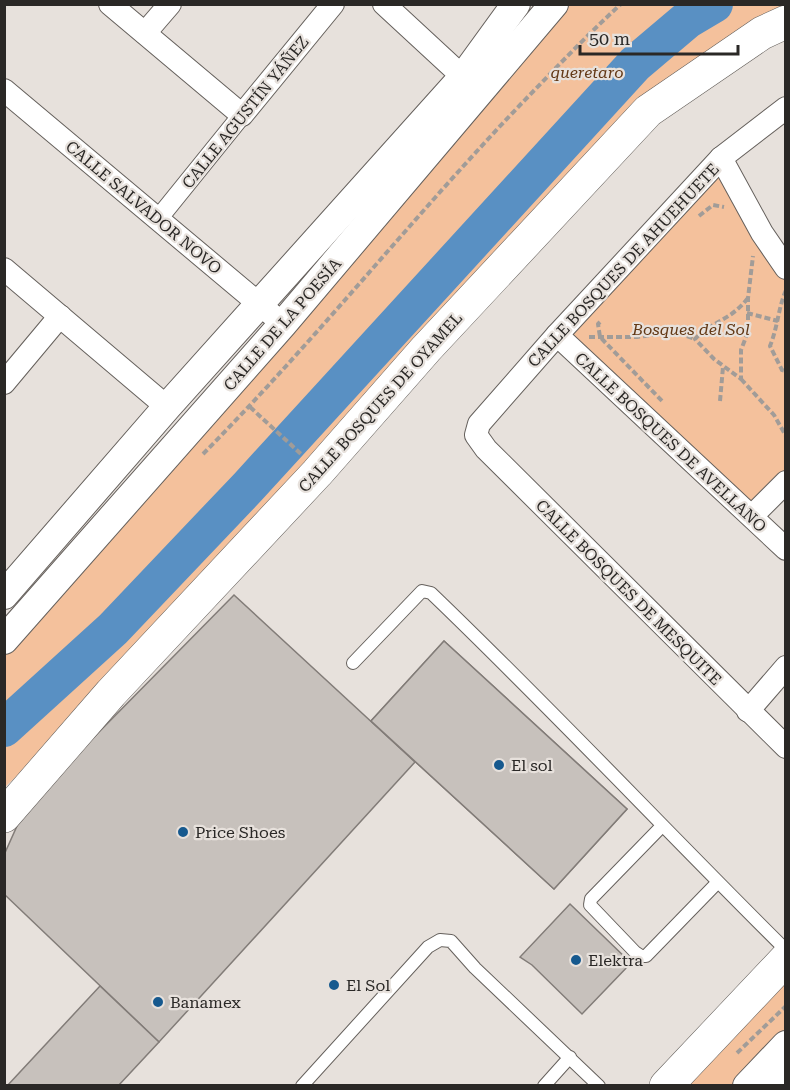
<svg xmlns="http://www.w3.org/2000/svg" width="790" height="1090" font-family="'Roboto Serif',serif">
<style>
.green{fill:#f4c19c}
.lines{fill:none;stroke-linecap:round;stroke-linejoin:round}
.river{stroke:#5990c3;stroke-width:38}
.building{fill:#c7c1bc;stroke:#827c78;stroke-width:1.5}
.service-casing{stroke:#65605c;stroke-width:14}
.pedestrian-casing{stroke:#65605c;stroke-width:20}
.minor-casing{stroke:#65605c;stroke-width:24}
.tertiary-casing{stroke:#65605c;stroke-width:30}
.secondary-casing{stroke:#65605c;stroke-width:34}
.primary-casing{stroke:#65605c;stroke-width:34}
.path{stroke:#a19c98;stroke-width:4;stroke-dasharray:6 3;stroke-linecap:butt}
.service{stroke:#fff;stroke-width:12}
.pedestrian{stroke:#fff;stroke-width:18}
.minor{stroke:#fff;stroke-width:22}
.tertiary{stroke:#fff;stroke-width:28}
.secondary{stroke:#fff;stroke-width:33}
.primary{stroke:#fff;stroke-width:33}
.poi-dot{fill:#16598e;stroke:#e7e1dc;stroke-width:2}
.labels{text-anchor:middle;stroke-width:4.5;stroke-linejoin:round;paint-order:stroke}
.park-label{font-size:16px;font-style:italic;fill:#623815;stroke:#e7e1dc}
.street-label{font-size:16px;fill:#2a2826;stroke:#e7e1dc}
.poi-label{font-size:16px;fill:#2a2826;stroke:#e7e1dc;text-anchor:start}
</style>
<rect width="100%" height="100%" fill="#e7e1dc"/>
<g class="green">
<path d="M556,5H785V33L597,145L175,625L5,787V640Z"/>
<path d="M721,158L785,268V482L752,516L557,335Z"/>
<path d="M785,962V1085H671Z"/>
</g>
<g class="lines">
<path class="river" d="M4,728L113,629L248,487L635,64L687,20L714,4"/>
</g>
<g class="building">
<path d="M234,595L415,762L159,1042L4,894V855L26,806Z"/>
<path d="M444,641L627,809L554,889L371,721Z"/>
<path d="M444,641L627,809L554,889L371,721Z"/>
<path d="M570,904L631,963L582,1014L532,965L520,957Z"/>
<path d="M100,986L159,1042L118,1086H7Z"/>
</g>
<g class="lines">
<defs>
<g id="service">
<path d="M353,663L422,591L431,593C552,709 667,832 786,950"/>
<path d="M662,826L591,899L590,905L635,952L641,956H646L717,883"/>
<path d="M302,1086L428,947L440,940L451,941L475,968L599,1086"/>
<path d="M544,1086L570,1057"/>
</g>
<path id="pedestrian" d="M158,219L242,115"/>
<g id="minor">
<path d="M110,4L242,115L333,4"/>
<path d="M384,4L463,77"/>
<path d="M145,33L170,4"/>
<path d="M4,90L283,324"/>
<path d="M786,108L721,158L557,335L479,424L476,435L486,449L786,747"/>
<path d="M721,158L762,233L786,268"/>
<path d="M4,269L167,407"/>
<path d="M557,335L786,549"/>
<path d="M4,383L60,316"/>
<path d="M752,516L786,482"/>
<path d="M748,711L786,667"/>
</g>
<g id="tertiary">
<path d="M4,595L167,407L463,77L516,4"/>
<path d="M4,640L283,324L554,4"/>
<path d="M747,1086L786,1045"/>
</g>
<path id="secondary" d="M4,816L111,693L317,473L426,349L648,111L762,33L786,22"/>
<g id="primary">
<path d="M666,1086L786,959"/>
<path d="M780,1086L786,1061"/>
</g>
</defs>
<use href="#service" class="service-casing"/>
<use href="#pedestrian" class="pedestrian-casing"/>
<use href="#minor" class="minor-casing"/>
<use href="#tertiary" class="tertiary-casing"/>
<use href="#secondary" class="secondary-casing"/>
<use href="#primary" class="primary-casing"/>
<g class="path">
<path d="M699,216L713,205L724,207"/>
<path d="M786,290C778,309 778,326 770,346L782,370L786,371"/>
<path d="M748,298C730,321 714,320 695,339L714,359L741,379V350L748,332V298L753,256"/>
<path d="M747,313L778,321"/>
<path d="M600,322L598,324L600,337L663,402"/>
<path d="M589,337H637L676,332L695,339"/>
<path d="M741,379L774,415L786,436"/>
<path d="M720,401L723,367"/>
<path d="M250,407L301,454"/>
<path d="M203,454C314,342 412,218 521,104C554,70 586,36 621,4"/>
<path d="M737,1053L786,1006"/>
</g>
<use href="#service" class="service"/>
<use href="#pedestrian" class="pedestrian"/>
<use href="#minor" class="minor"/>
<use href="#tertiary" class="tertiary"/>
<use href="#secondary" class="secondary"/>
<use href="#primary" class="primary"/>
</g>
<g class="poi-dot">
<circle cx="499" cy="765" r="6"/>
<circle cx="183" cy="832" r="6"/>
<circle cx="576" cy="960" r="6"/>
<circle cx="334" cy="985" r="6"/>
<circle cx="158" cy="1002" r="6"/>
</g>
<g class="labels">
<g class="park-label">
<text x="587" y="78">queretaro</text>
<text x="691" y="335">Bosques del Sol</text>
</g>
<g class="street-label">
<text transform="translate(245 112) rotate(-51)" y="6">CALLE AGUSTÍN YÁÑEZ</text>
<text transform="translate(144 207) rotate(40)" y="6">CALLE SALVADOR NOVO</text>
<text transform="translate(623 265) rotate(-47)" y="6">CALLE BOSQUES DE AHUEHUETE</text>
<text transform="translate(282 324) rotate(-49)" y="6">CALLE DE LA POESÍA</text>
<text transform="translate(380 402) rotate(-48)" y="6">CALLE BOSQUES DE OYAMEL</text>
<text transform="translate(671 442) rotate(43)" y="6">CALLE BOSQUES DE AVELLANO</text>
<text transform="translate(629 592) rotate(45)" y="6">CALLE BOSQUES DE MESQUITE</text>
</g>
<g class="poi-label">
<text x="511" y="771">El sol</text>
<text x="195" y="838">Price Shoes</text>
<text x="588" y="966">Elektra</text>
<text x="346" y="991">El Sol</text>
<text x="170" y="1008">Banamex</text>
</g>
</g>
<rect width="790" height="1090" fill="none" stroke="#2a2826" stroke-width="12"/>
<path d="M580 45v9h158v-9" fill="none" stroke="#2a2826" stroke-width="3"/>
<text x="589" y="45" font-size="18" fill="#2a2826" stroke="#e7e1dc" stroke-width="4.5" paint-order="stroke">50 m</text>
</svg>
